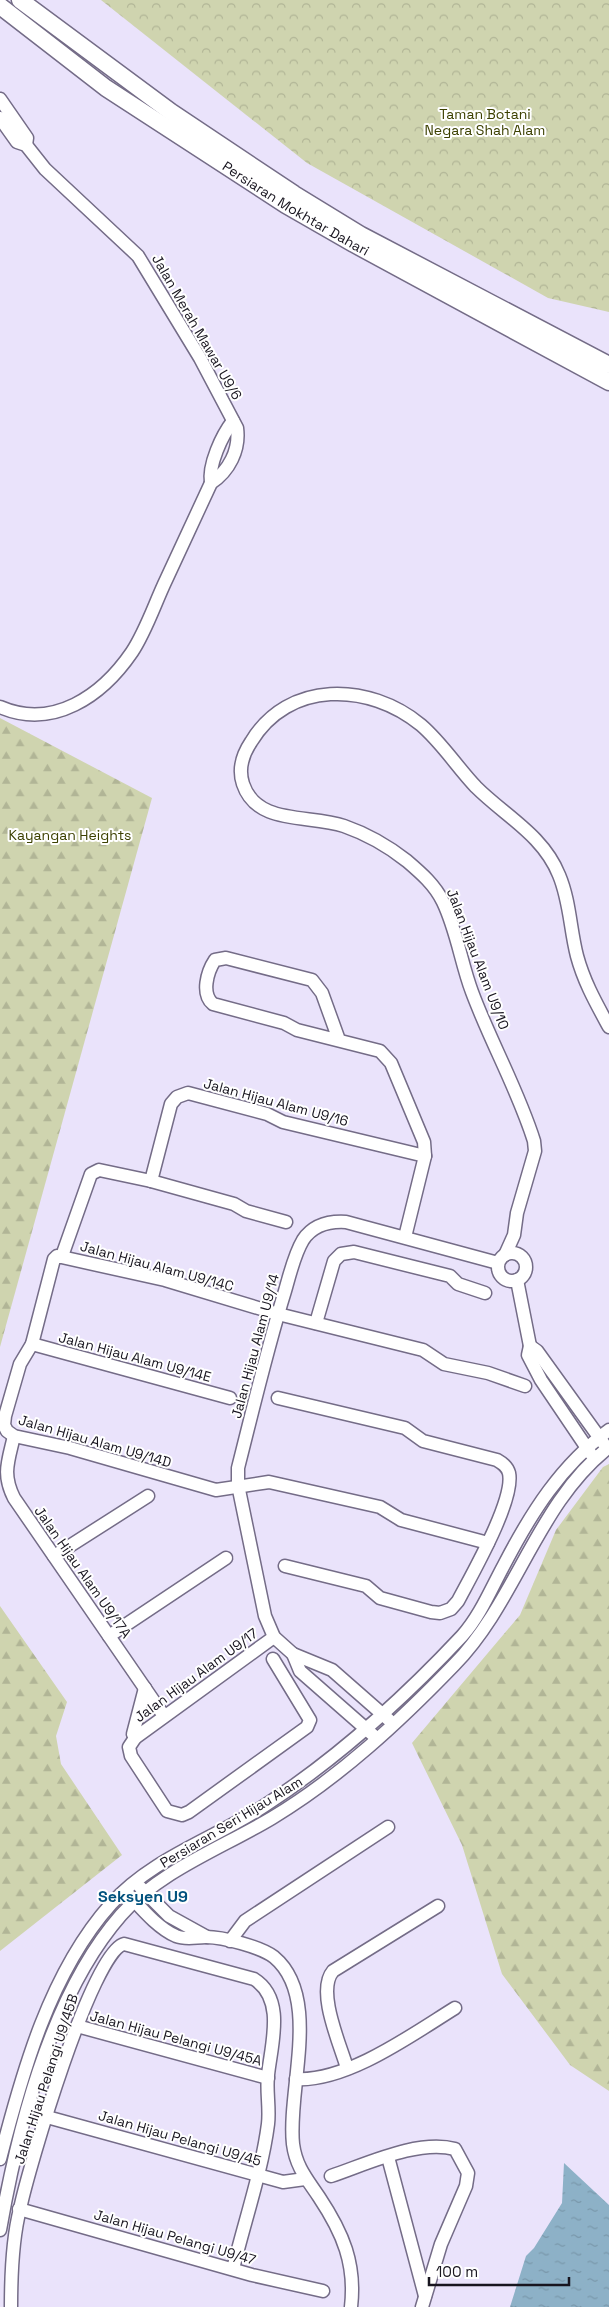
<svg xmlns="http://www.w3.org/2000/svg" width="609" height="2307" font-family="'Space Grotesk',sans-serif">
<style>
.forest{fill:url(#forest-firs)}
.park{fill:url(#park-crowns)}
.water{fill:url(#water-ripples)}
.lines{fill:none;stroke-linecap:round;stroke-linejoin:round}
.minor-casing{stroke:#746c87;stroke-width:15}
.major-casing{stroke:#746c87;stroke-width:19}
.minor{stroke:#fff;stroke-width:12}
.major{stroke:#fff;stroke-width:16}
.labels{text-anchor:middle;stroke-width:4;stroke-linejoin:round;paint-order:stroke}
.park-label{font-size:14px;fill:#3c4000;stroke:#fff}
.street-label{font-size:14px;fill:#18151f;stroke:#fff}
.quarter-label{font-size:16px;font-weight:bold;fill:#02527e;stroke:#fff}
</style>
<defs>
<pattern id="forest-firs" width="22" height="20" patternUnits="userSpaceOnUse" patternTransform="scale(1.25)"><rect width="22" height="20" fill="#cfd4af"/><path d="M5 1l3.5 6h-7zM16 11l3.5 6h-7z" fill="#b1b596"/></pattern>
<pattern id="park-crowns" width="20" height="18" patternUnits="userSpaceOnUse" patternTransform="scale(1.25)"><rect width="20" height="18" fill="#cfd4af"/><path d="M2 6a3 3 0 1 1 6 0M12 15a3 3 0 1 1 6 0" fill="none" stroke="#b1b596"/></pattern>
<pattern id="water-ripples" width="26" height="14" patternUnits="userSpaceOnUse" patternTransform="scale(1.25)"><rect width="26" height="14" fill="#8db1c7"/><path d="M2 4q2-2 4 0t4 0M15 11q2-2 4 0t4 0" fill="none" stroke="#7997aa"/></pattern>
</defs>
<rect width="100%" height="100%" fill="#eae3fb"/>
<g class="forest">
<path d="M0,718L152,798L0,1347Z"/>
<path d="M609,1464V2091L570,2065L502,1974L462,1845L412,1743L520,1615L556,1530L603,1467Z"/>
<path d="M0,1606L67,1702L56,1736L61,1764L122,1855L0,1951Z"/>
</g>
<path class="park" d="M101,0H609V312L548,298L307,163Z"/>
<path class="water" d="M564,2163L609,2205V2307H510L526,2256L534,2248L562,2203Z"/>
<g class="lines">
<defs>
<g id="minor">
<path d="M0,99L27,138L26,145"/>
<path d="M0,118L17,142L26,145L45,169L138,256L200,358L237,428C240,450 229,471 211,483C196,515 181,548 166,580C155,603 146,631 132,652C102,696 53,730 0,707"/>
<path d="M211,483C208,465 222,435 233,421"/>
<path d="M339,1040L322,993L312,980L226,958L215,960C207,972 201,994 213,1004L284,1023L297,1030L380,1051L391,1063L424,1142L425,1156L405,1237"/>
<path d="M151,1181L171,1104L177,1097L188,1093L267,1114L283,1122L425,1156"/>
<circle cx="512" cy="1267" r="14"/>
<path d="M505,1255L514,1235L517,1213L535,1151L534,1141C518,1090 491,1043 472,992C461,963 457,931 443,902C435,885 421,873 407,861C388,846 367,834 344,826C310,814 257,826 243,784C238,769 243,754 251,742C288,680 369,682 421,725C442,743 457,767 476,787C505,816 543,835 559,875C570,901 570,929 577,956C584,982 596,1003 609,1027"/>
<path d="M62,1256L91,1174L99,1170L151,1181L234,1204L246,1211L286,1222"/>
<path d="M517,1280L530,1346"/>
<path d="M316,1323L334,1261L341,1254L354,1252L450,1276L458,1284L485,1293"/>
<path d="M32,1344L230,1398"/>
<path d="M530,1346L528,1355L541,1380L591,1454"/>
<path d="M530,1346L537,1351L604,1444"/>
<path d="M278,1398L405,1428L423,1441L497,1460C502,1463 507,1466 509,1473C515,1500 471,1576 458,1601L451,1609L440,1613L431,1612L380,1598L366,1586L285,1566"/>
<path d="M14,1436C8,1462 2,1474 14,1498L164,1716"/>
<path d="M488,1543L401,1520L380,1507L269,1482L216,1490L70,1448L14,1436L7,1431L4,1425L5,1416L20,1364L32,1344L54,1259L57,1256L165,1280L278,1314L423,1350L444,1364L488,1373L525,1386"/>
<path d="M54,1556L148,1496"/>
<path d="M109,1636L226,1558"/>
<path d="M293,1654L300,1671L373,1735"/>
<path d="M273,1659L310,1720L307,1727L189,1812L182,1815L167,1811L131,1756L129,1747L135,1738L274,1637"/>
<path d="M389,1720L332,1670L293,1654L274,1637L265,1616L238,1485V1468C253,1409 267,1349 285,1291C290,1274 294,1255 303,1240C313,1225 330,1221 346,1222L498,1263"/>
<path d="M135,1738L133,1734L145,1688"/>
<path d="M140,1887L169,1916L207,1937"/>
<path d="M130,1896C143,1910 158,1928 176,1936C186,1940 196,1937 206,1937C223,1937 261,1947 274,1957C322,1997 287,2090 293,2144C296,2167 307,2179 319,2197C343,2233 356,2264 351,2307"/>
<path d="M230,1941L245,1921L388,1827"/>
<path d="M77,2026L268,2078"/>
<path d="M347,2068C340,2044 316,1991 333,1971L438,1906"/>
<path d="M296,2079C347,2082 413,2034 455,2008"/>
<path d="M47,2117L283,2182L305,2179"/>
<path d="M388,2157L425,2296"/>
<path d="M0,2159C22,2073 50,1972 111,1904C152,1858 214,1839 264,1806C338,1758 402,1700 462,1636C480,1616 491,1589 504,1565C531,1513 561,1465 609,1430"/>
<path d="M331,2176C367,2164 418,2139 455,2149L468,2173L466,2186L441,2244L422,2307"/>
<path d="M19,2209L252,2275L323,2291"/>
<path d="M0,2230C18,2127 51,1995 121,1915C161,1870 222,1848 272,1818C340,1777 400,1721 454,1665C517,1601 537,1503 609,1447"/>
<path d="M11,2307C11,2275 12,2240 20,2209C28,2170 92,1951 124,1944L254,1979C286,1999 271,2045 268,2075C266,2091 270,2108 268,2124C262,2171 244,2223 233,2269"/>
</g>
<g id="major">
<path d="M20,0L171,112L294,194L361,235L609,365"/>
<path id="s1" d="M0,6L106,88L286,205L354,244L609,382"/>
</g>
</defs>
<use href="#minor" class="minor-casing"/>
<use href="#major" class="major-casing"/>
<use href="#minor" class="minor"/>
<use href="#major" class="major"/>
</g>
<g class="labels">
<g class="park-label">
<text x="485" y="119">Taman Botani<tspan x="485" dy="16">Negara Shah Alam</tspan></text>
<text x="70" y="840">Kayangan Heights</text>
</g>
<g class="street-label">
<text dy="5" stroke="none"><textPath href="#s1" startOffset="359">Persiaran Mokhtar Dahari</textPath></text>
<text transform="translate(197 327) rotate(60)" y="5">Jalan Merah Mawar U9/6</text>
<text transform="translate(478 959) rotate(69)" y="5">Jalan Hijau Alam U9/10</text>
<text transform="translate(276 1102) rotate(15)" y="5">Jalan Hijau Alam U9/16</text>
<text transform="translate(157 1266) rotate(15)" y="5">Jalan Hijau Alam U9/14C</text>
<text transform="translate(255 1346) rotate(-75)" y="5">Jalan Hijau Alam U9/14</text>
<text transform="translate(135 1357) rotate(15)" y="5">Jalan Hijau Alam U9/14E</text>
<text transform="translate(95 1441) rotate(16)" y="5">Jalan Hijau Alam U9/14D</text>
<text transform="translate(83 1572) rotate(55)" y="5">Jalan Hijau Alam U9/17A</text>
<text transform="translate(196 1675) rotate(-36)" y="5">Jalan Hijau Alam U9/17</text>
<text transform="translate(231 1822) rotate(-31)" y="5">Persiaran Seri Hijau Alam</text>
<text transform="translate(176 2038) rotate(15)" y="5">Jalan Hijau Pelangi U9/45A</text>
<text transform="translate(46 2079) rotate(-72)" y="5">Jalan Hijau Pelangi U9/45B</text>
<text transform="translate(180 2138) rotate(16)" y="5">Jalan Hijau Pelangi U9/45</text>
<text transform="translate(175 2237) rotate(16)" y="5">Jalan Hijau Pelangi U9/47</text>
</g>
<g class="quarter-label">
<text x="143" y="1902">Seksyen U9</text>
</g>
</g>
<path d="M429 2277v8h140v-8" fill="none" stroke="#18151f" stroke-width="2.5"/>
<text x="436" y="2277" font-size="15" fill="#18151f" stroke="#ffffff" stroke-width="4" paint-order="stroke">100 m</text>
</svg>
